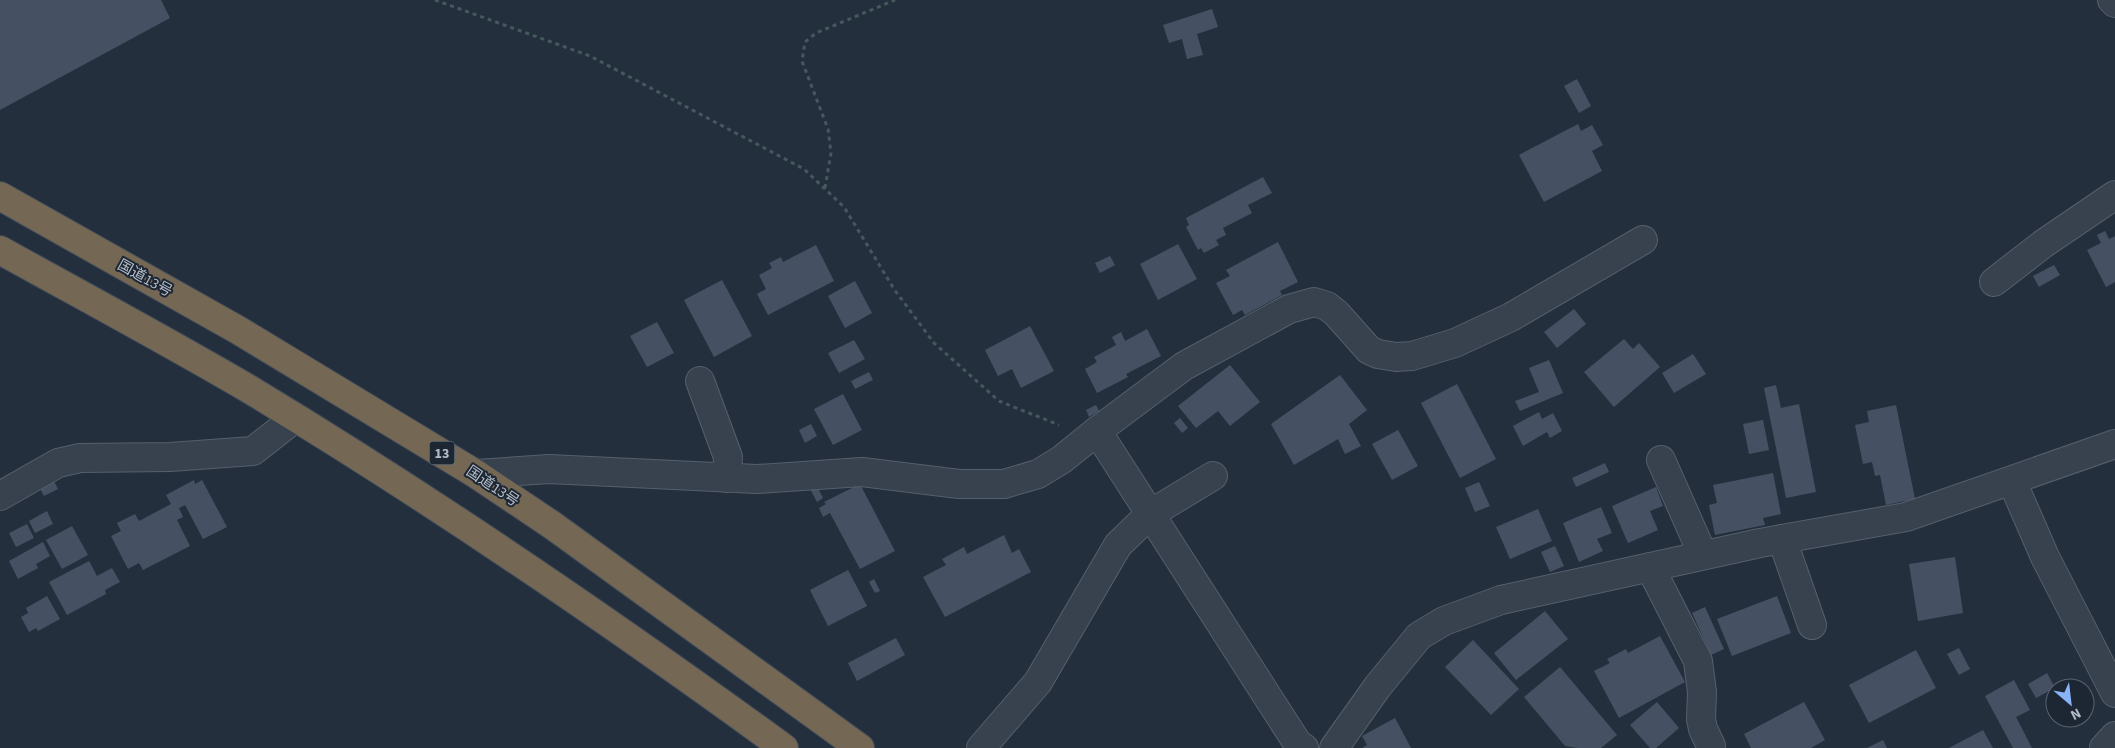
<svg xmlns="http://www.w3.org/2000/svg" width="2115" height="748" font-family="'Source Sans 3','Noto Sans JP',sans-serif">
<style>
.building{fill:#455162}
.lines{fill:none;stroke-linecap:round;stroke-linejoin:round}
.minor-casing{stroke:#565f6c;stroke-width:30}
.highway-casing{stroke:#434c59;stroke-width:30}
.path{stroke:#44595c;stroke-width:3;stroke-dasharray:4 4;stroke-linecap:butt}
.minor{stroke:#38414e;stroke-width:28}
.highway{stroke:#746855;stroke-width:28}
.labels{text-anchor:middle;stroke-width:4;stroke-linejoin:round;paint-order:stroke}
.shield{fill:#1d2633;stroke:#878f9c;stroke-width:1}
.shield-label{font-size:14px;font-weight:bold;fill:#b4bcc9}
.street-label{font-size:15px;fill:#b4bcc9;stroke:#1d2633}
</style>
<rect width="100%" height="100%" fill="#242f3e"/>
<g class="building">
<path d="M0,0H161L170,18L0,110Z"/>
<path d="M1212,9L1218,27L1197,34L1203,55L1187,59L1182,39L1169,43L1163,25Z"/>
<path d="M1577,79L1591,106L1579,113L1564,86Z"/>
<path d="M1578,124L1581,131L1592,125L1603,145L1592,151L1602,171L1544,202L1519,155Z"/>
<path d="M1263,177L1272,193L1248,205L1252,213L1223,228L1226,235L1216,240L1219,245L1204,253L1201,248L1198,250L1186,227L1189,225L1186,218Z"/>
<path d="M2105,231L2109,239L2115,236V282L2106,287L2087,250L2101,243L2097,235Z"/>
<path d="M1278,242L1298,282L1280,291L1282,295L1245,315L1242,310L1233,315L1216,283L1230,276L1226,270Z"/>
<path d="M1178,244L1197,279L1158,300L1140,264Z"/>
<path d="M816,245L834,281L768,315L757,294L766,289L759,275L772,268L769,263L781,257L783,262Z"/>
<path d="M1110,256L1115,265L1100,273L1095,263Z"/>
<path d="M2054,265L2060,275L2039,287L2033,276Z"/>
<path d="M722,280L752,336L714,357L684,300Z"/>
<path d="M855,281L872,313L845,328L828,296Z"/>
<path d="M1574,309L1586,324L1557,348L1544,332Z"/>
<path d="M657,322L674,353L647,367L630,336Z"/>
<path d="M1030,326L1054,371L1021,388L1012,369L998,376L985,350Z"/>
<path d="M1147,329L1161,356L1126,374L1128,377L1097,393L1085,369L1097,362L1094,357L1116,345L1112,337L1121,332L1125,341Z"/>
<path d="M1624,339L1633,349L1639,343L1660,367L1614,407L1584,372Z"/>
<path d="M854,340L865,359L839,373L828,353Z"/>
<path d="M1693,354L1706,374L1674,393L1662,373Z"/>
<path d="M1549,360L1563,393L1520,411L1515,401L1539,392L1529,368Z"/>
<path d="M1230,365L1260,402L1230,426L1218,411L1196,428L1178,406Z"/>
<path d="M869,372L873,380L855,389L851,381Z"/>
<path d="M1340,375L1367,410L1349,424L1361,446L1345,454L1338,439L1294,465L1271,424Z"/>
<path d="M1457,384L1496,459L1460,478L1421,403Z"/>
<path d="M1776,385L1781,408L1799,404L1816,492L1786,498L1764,388Z"/>
<path d="M843,394L862,430L833,445L814,409Z"/>
<path d="M1096,405L1099,411L1089,417L1086,410Z"/>
<path d="M1896,405L1915,499L1886,505L1880,475L1875,476L1872,462L1863,464L1855,425L1869,422L1867,411Z"/>
<path d="M1539,412L1542,419L1553,413L1562,431L1550,438L1547,432L1523,446L1513,426Z"/>
<path d="M1180,418L1188,428L1182,433L1174,423Z"/>
<path d="M1763,420L1769,450L1749,454L1743,424Z"/>
<path d="M811,424L817,436L805,443L799,430Z"/>
<path d="M1398,430L1418,466L1392,480L1372,444Z"/>
<path d="M1605,463L1609,472L1576,487L1572,478Z"/>
<path d="M1773,473L1781,514L1763,518L1765,525L1715,535L1709,505L1717,503L1713,485Z"/>
<path d="M52,477L58,489L44,496L38,485Z"/>
<path d="M194,480L195,484L202,480L227,527L203,539L185,505L179,508L183,517L177,520L190,546L143,570L139,563L128,569L111,536L121,531L117,523L135,514L139,521L171,504L166,495Z"/>
<path d="M1479,482L1490,506L1475,512L1465,488Z"/>
<path d="M860,484L895,551L860,569L830,513L823,517L819,508L826,504L824,502Z"/>
<path d="M817,486L823,498L817,502L810,489Z"/>
<path d="M1656,487L1663,506L1650,511L1658,530L1628,543L1612,506Z"/>
<path d="M1601,507L1612,533L1597,539L1603,551L1579,562L1563,523Z"/>
<path d="M1538,509L1552,541L1510,559L1496,527Z"/>
<path d="M47,511L53,524L35,533L29,521Z"/>
<path d="M27,524L34,538L16,547L9,533Z"/>
<path d="M72,526L88,555L62,569L46,540Z"/>
<path d="M1004,535L1012,553L1019,549L1031,572L945,617L923,577L946,565L942,559L964,547L967,554Z"/>
<path d="M43,542L50,556L36,564L38,568L18,579L9,561Z"/>
<path d="M1555,546L1564,566L1550,572L1541,552Z"/>
<path d="M1955,557L1963,613L1918,621L1909,564Z"/>
<path d="M89,561L97,576L112,568L120,582L105,590L106,594L67,615L49,582Z"/>
<path d="M848,570L867,606L828,626L810,590Z"/>
<path d="M874,579L880,591L875,593L869,582Z"/>
<path d="M47,596L60,619L38,631L36,628L29,632L21,617L28,613L26,608Z"/>
<path d="M1777,596L1791,633L1732,656L1717,619Z"/>
<path d="M1705,607L1724,649L1711,655L1692,613Z"/>
<path d="M1545,611L1568,639L1516,680L1494,653Z"/>
<path d="M1660,636L1685,682L1619,718L1594,671L1610,663L1607,659L1626,649L1628,653Z"/>
<path d="M896,638L905,655L857,681L848,663Z"/>
<path d="M1473,640L1519,689L1491,715L1445,667Z"/>
<path d="M1959,648L1970,669L1959,675L1947,654Z"/>
<path d="M1916,650L1936,688L1869,723L1849,685Z"/>
<path d="M1560,667L1617,735L1601,748H1577L1565,746L1524,697Z"/>
<path d="M2047,673L2055,688L2036,698L2028,684Z"/>
<path d="M2014,680L2030,710L2016,717L2032,748H2013L1985,696Z"/>
<path d="M1657,702L1679,728L1656,748H1650L1630,725Z"/>
<path d="M1804,702L1825,740L1811,748H1751L1744,734Z"/>
<path d="M1395,718L1411,748H1362L1367,745L1362,736Z"/>
<path d="M1983,730L1993,748H1949Z"/>
<path d="M1883,740L1887,748H1867Z"/>
</g>
<g class="lines">
<defs>
<g id="minor">
<path d="M2112,0L2115,3"/>
<path d="M1994,282L2043,244L2115,195"/>
<path d="M700,381L728,457L727,478"/>
<path d="M1097,431L1298,744L1304,748"/>
<path d="M1661,460L1703,555"/>
<path d="M476,474L549,469L757,479L862,472L959,484H1004L1038,474L1061,460L1097,431L1184,366L1289,309L1314,302L1327,306L1336,313L1369,350L1378,354L1396,357L1412,356L1455,343L1511,317L1643,240"/>
<path d="M2012,481L2045,557L2115,693"/>
<path d="M0,496L58,463L80,458L170,457L253,451L295,418"/>
<path d="M1782,539L1812,625"/>
<path d="M1650,567L1698,661L1702,692L1701,719L1703,729L1711,746"/>
<path d="M981,748L1038,682L1118,545L1150,514L1213,476"/>
<path d="M1334,748L1378,686L1419,636L1444,621L1501,600L1760,543L1906,517L2115,444"/>
<path d="M2104,748L2115,736"/>
</g>
<g id="highway">
<path d="M0,196L238,330L476,474L552,525L860,748"/>
<path d="M0,250C83,296 167,341 249,389C433,500 611,622 784,748"/>
</g>
</defs>
<use href="#minor" class="minor-casing"/>
<use href="#highway" class="highway-casing"/>
<g class="path">
<path d="M435,0L590,56L804,169L844,207L894,289L934,343L999,401L1059,425"/>
<path d="M825,188L831,153L828,129L802,61L805,42L816,33L895,0"/>
</g>
<use href="#minor" class="minor"/>
<use href="#highway" class="highway"/>
</g>
<g class="labels">
<rect class="shield" x="429.5" y="441.5" width="25" height="23" rx="4"/>
<g class="shield-label">
<text x="442" y="458">13</text>
</g>
<g class="street-label">
<text transform="translate(145 278) rotate(29)" y="5">国道13号</text>
<text transform="translate(493 486) rotate(34)" y="5">国道13号</text>
</g>
</g>
<g transform="translate(2070 703) rotate(152)"><circle r="24" fill="#1d2633" stroke="#59626f"/>
<path d="M0-4L9 19L0 12L-9 19Z" fill="#8ab4f8"/>
<text y="-8" font-size="14" font-weight="bold" text-anchor="middle" fill="#b4bcc9">N</text>
</g>
</svg>
